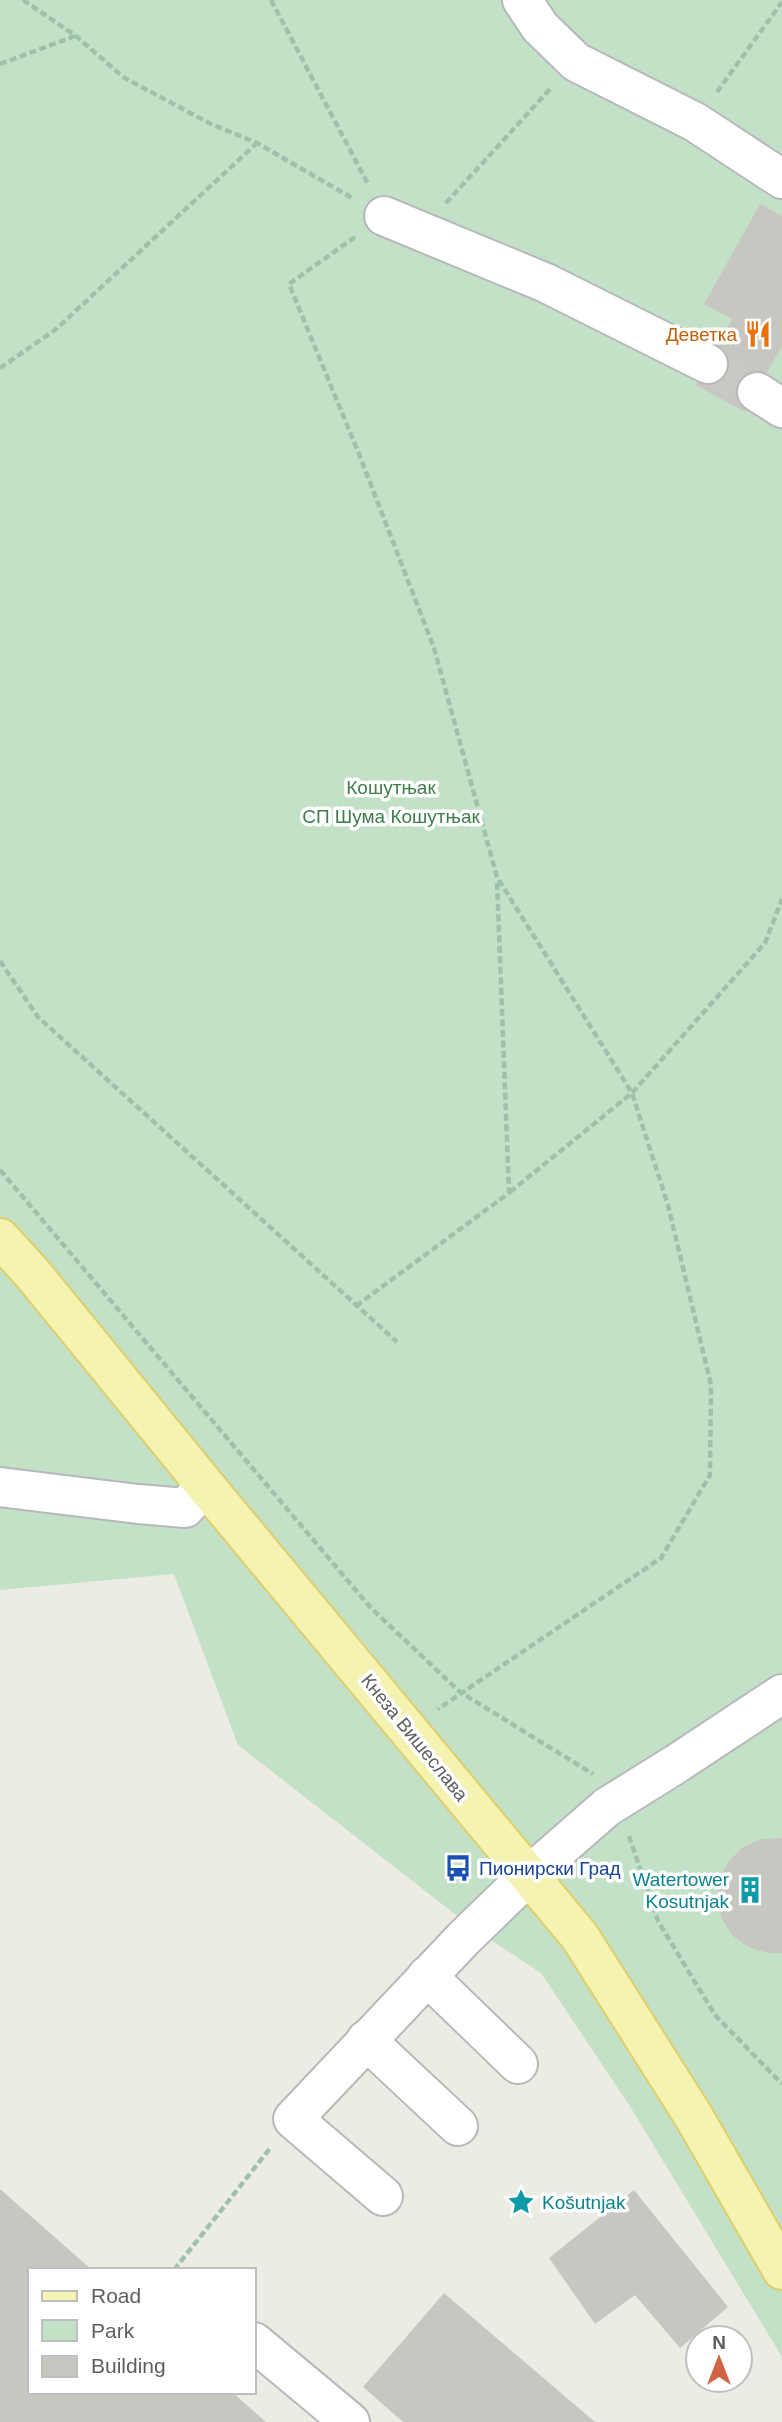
<svg xmlns="http://www.w3.org/2000/svg" width="782" height="2422" font-family="Helvetica,sans-serif">
<style>
.green{fill:#c3e1c7}
.building{fill:#c8c6c0}
.lines{fill:none;stroke-linecap:round;stroke-linejoin:round}
.minor-tunnel{stroke:#c8c8c4;stroke-width:38;stroke-dasharray:38 19;stroke-linecap:butt}
.minor-casing{stroke:#b6b8bc;stroke-width:42}
.major-casing{stroke:#dfce6a;stroke-width:42}
.path{stroke:#9dc1ac;stroke-width:4.5;stroke-dasharray:7 3.5;stroke-linecap:butt}
.minor{stroke:#fff;stroke-width:38}
.major{stroke:#f4f3b1;stroke-width:38}
.labels{text-anchor:middle;stroke-width:7;stroke-linejoin:round;paint-order:stroke}
.food-label{font-size:19px;fill:#c56008;stroke:#fff;text-anchor:end}
.park-label{font-size:19px;fill:#3f7e4b;stroke:#fff}
.street-label{font-size:19px;fill:#5c5e62;stroke:#fff}
.transit-label{font-size:19px;fill:#164399;stroke:#fff;text-anchor:start}
.culture-label{font-size:19px;fill:#0d838f;stroke:#fff;text-anchor:end}
</style>
<rect width="100%" height="100%" fill="#ecece4"/>
<path class="green" d="M0,0H782V2357L631,2108L541,1973L474,1929L238,1745L174,1574L0,1590Z"/>
<g class="building">
<path d="M760,204L782,216V346L745,412L696,385L732,319L704,304Z"/>
<path d="M782,1838V1953H769L750,1948L733,1936L722,1919L717,1900L719,1879L728,1862L743,1847L761,1839Z"/>
<path d="M0,2189L92,2270H30V2392H232L266,2422H0Z"/>
<path d="M634,2190L728,2307L680,2348L635,2295L595,2324L549,2258Z"/>
<path d="M444,2293L595,2422H403L363,2387Z"/>
</g>
<g class="lines">
<path class="minor-tunnel" d="M708,364L757,392"/>
<defs>
<g id="minor">
<path d="M522,0L540,27L576,62L695,122L782,179"/>
<path d="M384,216L546,283L708,364"/>
<path d="M757,392L782,408"/>
<path d="M0,1487L138,1504L185,1508L194,1498L209,1490"/>
<path d="M427,1976L518,2064"/>
<path d="M366,2040L458,2126"/>
<path d="M383,2196L293,2119L464,1938L528,1876L607,1807L676,1764L782,1694"/>
<path d="M254,2342L350,2422"/>
</g>
<path id="major" d="M0,1238L32,1273L209,1490L580,1937L694,2117L782,2270"/>
</defs>
<use href="#minor" class="minor-casing"/>
<use href="#major" class="major-casing"/>
<g class="path">
<path d="M23,0L76,36L123,77L211,124L257,143L354,199"/>
<path d="M271,0L368,184"/>
<path d="M0,64L75,36"/>
<path d="M717,92L782,2"/>
<path d="M446,203L551,88"/>
<path d="M355,237L289,284L359,454L434,648L497,877L632,1093L668,1205L711,1385L710,1475L661,1558L438,1709"/>
<path d="M0,368L55,330L257,143"/>
<path d="M0,961L38,1017L397,1342"/>
<path d="M0,1170L371,1608L460,1692L593,1774"/>
<path d="M510,1192L632,1093L765,943L782,899"/>
<path d="M356,1306L509,1193L497,880"/>
<path d="M629,1836L658,1921L715,2015L782,2084"/>
<path d="M174,2270L271,2147"/>
</g>
<use href="#minor" class="minor"/>
<use href="#major" class="major"/>
</g>
<defs>
<symbol id="restaurant-bare" viewBox="-9 -9 18 18"><path d="M-5-6h1v4h1v-4h1v4h1v-4h1v5L-1.5 .5V6h-2V.5L-5-1ZM5-6V6H3V1.5H1.5Q1.5-4 5-6Z" fill="#e8710a" stroke="#fff" stroke-width="2.5" paint-order="stroke"/></symbol>
<symbol id="bus-bare" viewBox="-9 -9 18 18"><path d="M-5-6H5V4H4V6H2V4H-2V6H-4V4H-5ZM-3.5-4V0h7V-4ZM-3.5 1.2v1.5H-2V1.2ZM2 1.2v1.5H3.5V1.2Z" fill="#1a4fb4" stroke="#fff" stroke-width="2.5" paint-order="stroke"/></symbol>
<symbol id="building-bare" viewBox="-9 -9 18 18"><path d="M-4-6H4V6H1V3H-1V6H-4ZM-2.5-4.3h1.7v1.8h-1.7ZM.8-4.3h1.7v1.8H.8ZM-2.5-1h1.7V.8h-1.7ZM.8-1h1.7V.8H.8Z" fill="#0f9aa8" stroke="#fff" stroke-width="2.5" paint-order="stroke"/></symbol>
<symbol id="sight-bare" viewBox="-9 -9 18 18"><path d="M0-6L1.8-2.2L6-1.7L2.9 1.2L3.7 5.4L0 3.3L-3.7 5.4L-2.9 1.2L-6-1.7L-1.8-2.2Z" fill="#0f9aa8" stroke="#fff" stroke-width="2.5" paint-order="stroke"/></symbol>
</defs>
<g fill-rule="evenodd">
<use href="#restaurant-bare" x="739" y="315" width="38" height="38"/>
<use href="#bus-bare" x="439" y="1849" width="38" height="38"/>
<use href="#building-bare" x="731" y="1871" width="38" height="38"/>
<use href="#sight-bare" x="502" y="2183" width="38" height="38"/>
</g>
<g class="labels">
<g class="food-label">
<text x="737" y="341">Деветка</text>
</g>
<g class="park-label">
<text x="391" y="794">Кошутњак</text>
<text x="391" y="823">СП Шума Кошутњак</text>
</g>
<g class="street-label">
<text transform="translate(415 1737) rotate(51)" y="7">Кнеза Вишеслава</text>
</g>
<g class="transit-label">
<text x="479" y="1875">Пионирски Град</text>
</g>
<g class="culture-label">
<text x="729" y="1886">Watertower<tspan x="729" dy="22">Kosutnjak</tspan></text>
<text x="542" y="2209" text-anchor="start">Košutnjak</text>
</g>
</g>
<rect x="28" y="2268" width="228" height="126" fill="#ffffff" stroke="#bebfc0" stroke-width="2"/>
<rect x="42" y="2291" width="35" height="10" fill="#f4f3b1" stroke="#bebfc0" stroke-width="2"/>
<text x="91" y="2303" font-size="21" fill="#5c5e62">Road</text>
<rect x="42" y="2320" width="35" height="21" fill="#c3e1c7" stroke="#bebfc0" stroke-width="2"/>
<text x="91" y="2338" font-size="21" fill="#5c5e62">Park</text>
<rect x="42" y="2356" width="35" height="21" fill="#c8c6c0" stroke="#bebfc0" stroke-width="2"/>
<text x="91" y="2373" font-size="21" fill="#5c5e62">Building</text>
<g transform="translate(719 2359)"><circle r="33" fill="#ffffff" stroke="#bebfc0" stroke-width="2"/>
<path d="M0-5L12 26L0 18L-12 26Z" fill="#d26344"/>
<text y="-10" font-size="19" font-weight="bold" text-anchor="middle" fill="#5c5e62">N</text>
</g>
</svg>
